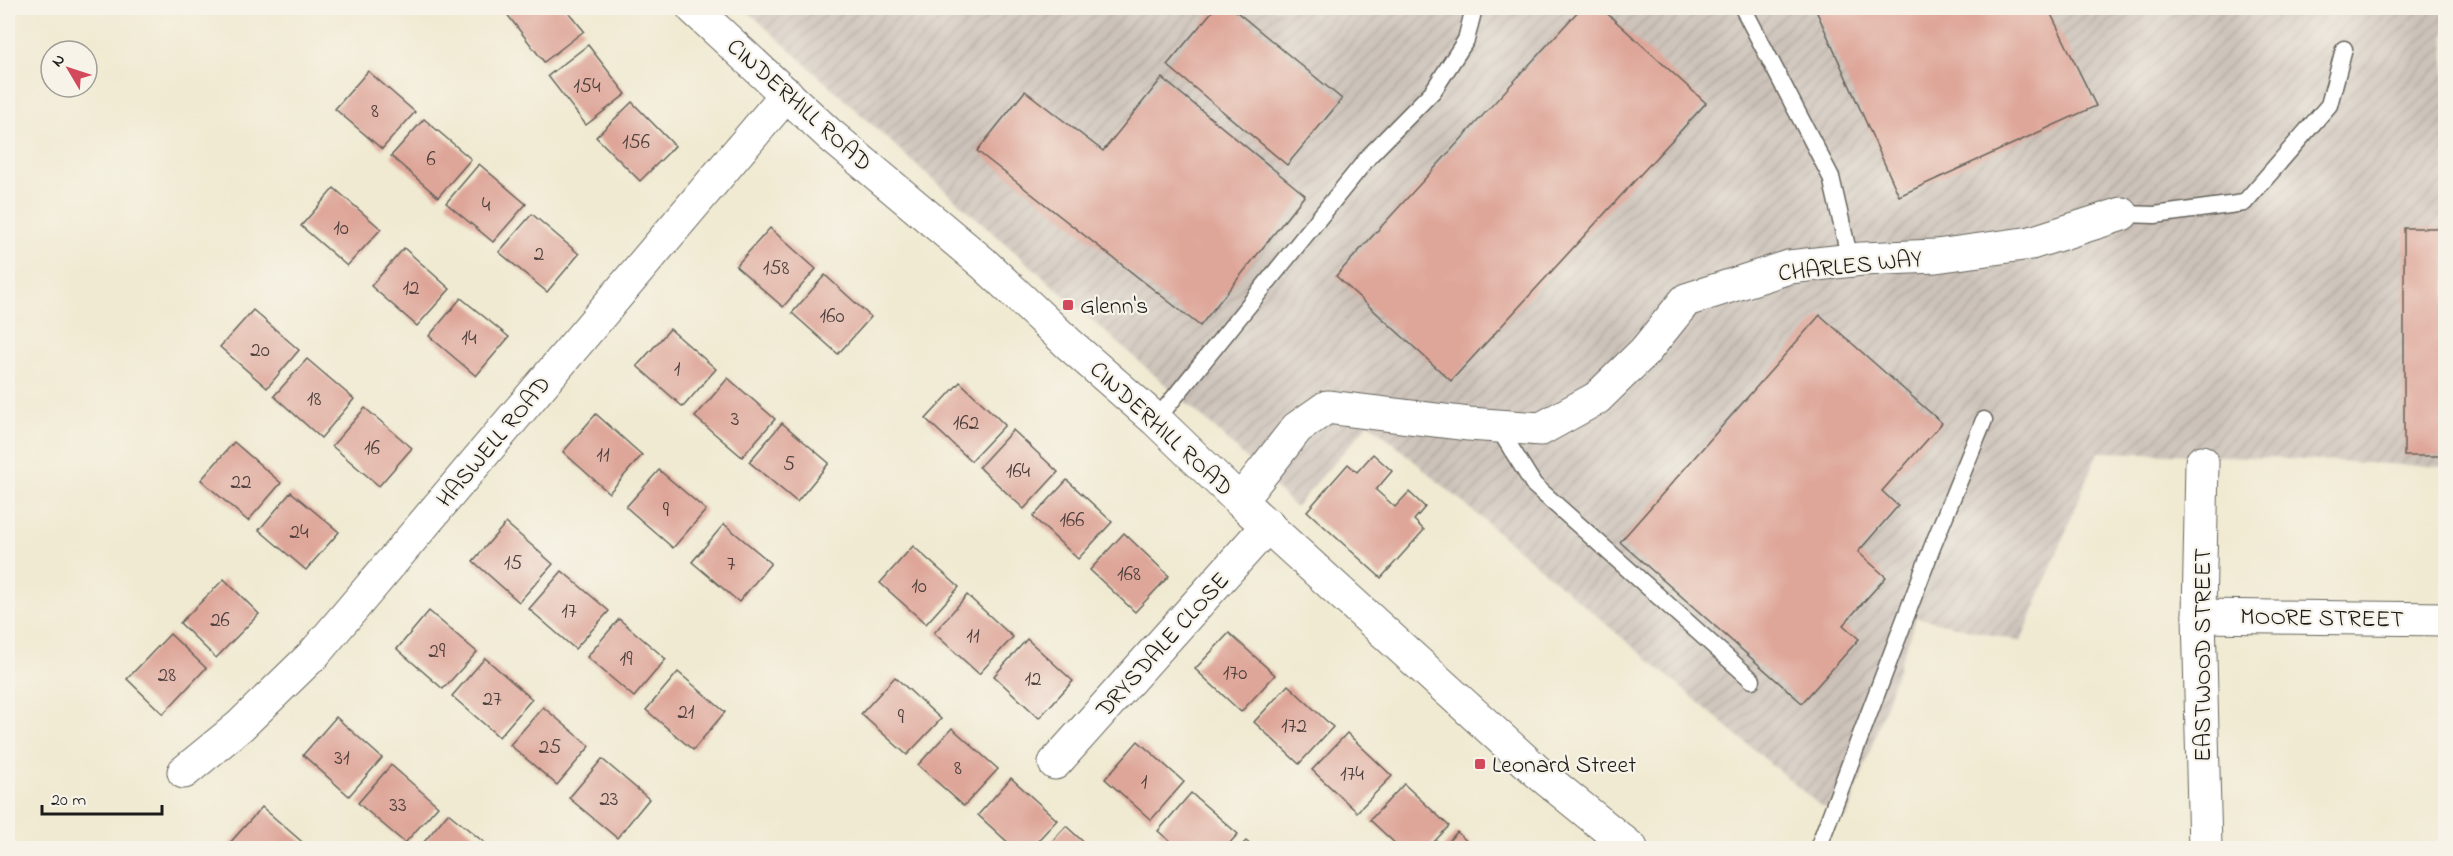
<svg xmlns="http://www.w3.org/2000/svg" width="2453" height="856" font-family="'Indie Flower',sans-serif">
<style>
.industrial{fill:url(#industrial-furrows)}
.building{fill:#dea699}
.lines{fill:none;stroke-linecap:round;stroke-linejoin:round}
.lane-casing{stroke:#66645c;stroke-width:19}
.street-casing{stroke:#66645c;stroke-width:35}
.secondary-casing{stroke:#66645c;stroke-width:35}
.lane{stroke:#fff;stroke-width:16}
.street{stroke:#fff;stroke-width:33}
.secondary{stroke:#fff;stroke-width:33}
.poi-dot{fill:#d1495b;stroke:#f7f3e8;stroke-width:2}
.labels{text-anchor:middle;stroke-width:4.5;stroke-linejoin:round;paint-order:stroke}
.number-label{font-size:21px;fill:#4c3e3b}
.street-label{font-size:24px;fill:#1c1c1c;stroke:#f7f3e8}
.poi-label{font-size:24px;fill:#1c1c1c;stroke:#f7f3e8;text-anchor:start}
</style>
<defs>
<pattern id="industrial-furrows" width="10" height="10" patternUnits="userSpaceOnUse" patternTransform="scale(1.5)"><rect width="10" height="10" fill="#ccc2b9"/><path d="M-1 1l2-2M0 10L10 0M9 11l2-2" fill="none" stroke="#afa69e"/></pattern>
</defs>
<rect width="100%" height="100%" fill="#f7f3e8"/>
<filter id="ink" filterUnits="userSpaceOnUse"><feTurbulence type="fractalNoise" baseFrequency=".0167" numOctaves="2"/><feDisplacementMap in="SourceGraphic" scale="12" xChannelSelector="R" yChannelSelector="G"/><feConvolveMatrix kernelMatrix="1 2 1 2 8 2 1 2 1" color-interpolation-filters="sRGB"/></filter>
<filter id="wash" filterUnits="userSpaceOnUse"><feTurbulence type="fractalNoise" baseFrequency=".008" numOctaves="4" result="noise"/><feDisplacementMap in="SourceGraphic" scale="24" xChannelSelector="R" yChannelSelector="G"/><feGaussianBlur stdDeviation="1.35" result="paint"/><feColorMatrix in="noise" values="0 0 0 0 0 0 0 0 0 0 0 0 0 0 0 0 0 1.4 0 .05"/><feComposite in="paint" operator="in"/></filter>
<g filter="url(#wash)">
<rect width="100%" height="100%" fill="#f0ead2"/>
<path class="industrial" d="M744,8H2445V467L2205,455L2098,452L2021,642L1916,617L1847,818L1818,804L1369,423L1295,507L1218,431L925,173Z"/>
<g id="blocks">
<g class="building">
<path d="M513,8H565L584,31L544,62L506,13Z"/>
<path d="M1215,8H1232L1342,99L1287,165L1167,65Z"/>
<path d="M1581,8H1601L1706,103L1451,381L1336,276Z"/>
<path d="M1815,8H2048L2096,106L1899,196Z"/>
<path d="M588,45L626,94L586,125L548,76Z"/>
<path d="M368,71L415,112L382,149L335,109Z"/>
<path d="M1162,78L1305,195L1200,326L977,151L1025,91L1103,151Z"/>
<path d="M632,102L675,146L640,181L596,137Z"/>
<path d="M424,119L471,159L438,197L391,156Z"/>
<path d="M479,164L526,204L493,242L446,203Z"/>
<path d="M334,188L381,229L347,266L301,226Z"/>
<path d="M532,214L579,254L547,292L499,252Z"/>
<path d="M770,228L816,269L783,307L736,266Z"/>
<rect x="2404" y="228" width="42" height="228"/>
<path d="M404,248L450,289L417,326L371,286Z"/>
<path d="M825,275L871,317L838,354L792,313Z"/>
<path d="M461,298L509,337L476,376L429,336Z"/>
<path d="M253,310L299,350L267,388L220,347Z"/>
<path d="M1820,315L1942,423L1882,491L1898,506L1858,552L1886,577L1843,625L1859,639L1802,703L1620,542Z"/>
<path d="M670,329L716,369L683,407L637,366Z"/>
<path d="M307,359L354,399L321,438L274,396Z"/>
<path d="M728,378L775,419L742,457L695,417Z"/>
<path d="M960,382L1005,425L971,461L926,419Z"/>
<path d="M365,408L412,448L379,486L332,446Z"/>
<path d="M596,414L642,455L609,493L563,452Z"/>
<path d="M782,423L829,463L797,502L749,462Z"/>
<path d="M1013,430L1058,472L1024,509L979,467Z"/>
<path d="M234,442L281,483L248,521L201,480Z"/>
<path d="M1373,454L1392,471L1376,490L1395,507L1409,492L1425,507L1414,520L1424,530L1381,578L1307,511L1348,464L1357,472Z"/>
<path d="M659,470L706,510L673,548L626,507Z"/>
<path d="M1067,480L1112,522L1078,559L1033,517Z"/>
<path d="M291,492L339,532L306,570L259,530Z"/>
<path d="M506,523L553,564L519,602L473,561Z"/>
<path d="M724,524L771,563L739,602L692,562Z"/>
<path d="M1124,533L1169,576L1135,612L1090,570Z"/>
<path d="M913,546L959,587L926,624L880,583Z"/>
<path d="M562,571L609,611L575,649L529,609Z"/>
<path d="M224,579L259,614L216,658L180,623Z"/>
<path d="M967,595L1013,637L979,674L934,633Z"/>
<path d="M429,611L477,652L443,689L397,649Z"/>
<path d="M619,619L666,659L634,697L587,657Z"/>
<path d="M1229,633L1275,675L1241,712L1195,669Z"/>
<path d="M170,634L206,668L163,714L127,679Z"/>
<path d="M1027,639L1073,681L1039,718L994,676Z"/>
<path d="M485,658L532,699L499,737L452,696Z"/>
<path d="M678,672L725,712L693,750L646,710Z"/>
<path d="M895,677L941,719L907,755L861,714Z"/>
<path d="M1288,685L1333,727L1299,764L1254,722Z"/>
<path d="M543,707L590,746L557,785L510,745Z"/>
<path d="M336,717L382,758L349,796L303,755Z"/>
<path d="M952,728L998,769L964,806L918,765Z"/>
<path d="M1347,733L1392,776L1357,812L1312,770Z"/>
<path d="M1138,741L1184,782L1151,820L1105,779Z"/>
<path d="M602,759L649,799L617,838L569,798Z"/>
<path d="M391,765L438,806L405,843L358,803Z"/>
<path d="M1011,778L1057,820L1031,848H1014L978,815Z"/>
<path d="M1404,784L1449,826L1428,848H1400L1370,820Z"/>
<path d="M1191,793L1238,834L1225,848H1178L1158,831Z"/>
<path d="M262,807L309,848H232L228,845Z"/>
<path d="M448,813L491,848H419Z"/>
<path d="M1066,826L1090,848H1046Z"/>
<path d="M1457,832L1474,848H1442Z"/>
<path d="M1246,841L1254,848H1239Z"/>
</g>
</g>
</g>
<g filter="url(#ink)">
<use href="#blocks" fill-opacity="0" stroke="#66645c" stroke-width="1.5"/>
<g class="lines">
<defs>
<g id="lane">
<path d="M1743,8L1831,177L1850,260"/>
<path d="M2122,214L2155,215L2244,203L2329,105L2344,49"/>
<path d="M1156,420L1370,155L1433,91L1466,40L1474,8"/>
<path d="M1497,426L1534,485L1752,680"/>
<path d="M1818,848L1933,545L1984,420"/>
</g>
<g id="street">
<path d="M2202,462L2199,616L2205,848"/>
<path d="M1240,501L1297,428L1327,407L1469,424L1541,429L1597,398L1645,351L1686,300L1789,267L1862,259L1936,256L2031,243L2122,214"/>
<path d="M2199,616L2446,619"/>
<path d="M1055,763L1268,525"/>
<path d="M184,772L240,726L314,654L787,94"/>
</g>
<path id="secondary" d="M693,8L829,134L983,263L1069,344L1156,420L1240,501L1540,774L1631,848"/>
</defs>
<use href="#lane" class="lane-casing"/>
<use href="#street" class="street-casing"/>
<use href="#secondary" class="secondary-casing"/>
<use href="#lane" class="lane"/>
<use href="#street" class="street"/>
<use href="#secondary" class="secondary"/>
</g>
</g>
<g class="poi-dot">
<rect x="1062" y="299" width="12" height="12" rx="3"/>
<rect x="1474" y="758" width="12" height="12" rx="3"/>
</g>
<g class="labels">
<g class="number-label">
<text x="587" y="92">154</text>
<text x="375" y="117">8</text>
<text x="636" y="148">156</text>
<text x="431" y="165">6</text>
<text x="486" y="211">4</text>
<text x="341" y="234">10</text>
<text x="539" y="260">2</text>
<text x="776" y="274">158</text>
<text x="411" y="294">12</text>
<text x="832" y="322">160</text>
<text x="469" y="344">14</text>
<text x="260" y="356">20</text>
<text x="677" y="375">1</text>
<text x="314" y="405">18</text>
<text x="735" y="425">3</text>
<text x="966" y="429">162</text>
<text x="372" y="454">16</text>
<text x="603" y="461">11</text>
<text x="789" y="470">5</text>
<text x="1018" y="477">164</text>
<text x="241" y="488">22</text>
<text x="666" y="516">9</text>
<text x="1072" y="526">166</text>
<text x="299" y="538">24</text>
<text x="513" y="569">15</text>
<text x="731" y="570">7</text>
<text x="1129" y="580">168</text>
<text x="919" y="592">10</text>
<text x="569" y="617">17</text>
<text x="220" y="626">26</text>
<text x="973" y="642">11</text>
<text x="437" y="657">29</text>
<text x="626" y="665">19</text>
<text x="1235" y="679">170</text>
<text x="167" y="681">28</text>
<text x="1033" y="685">12</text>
<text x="492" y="705">27</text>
<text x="686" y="718">21</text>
<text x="901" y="723">9</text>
<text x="1294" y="732">172</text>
<text x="550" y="753">25</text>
<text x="342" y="764">31</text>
<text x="958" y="774">8</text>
<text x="1352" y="780">174</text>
<text x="1144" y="788">1</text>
<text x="609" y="805">23</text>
<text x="398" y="811">33</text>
</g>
<g class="street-label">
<text transform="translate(800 104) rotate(42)" y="8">CINDERHILL ROAD</text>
<text transform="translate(1850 265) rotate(-6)" y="8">CHARLES WAY</text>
<text transform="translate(1162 428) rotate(43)" y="8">CINDERHILL ROAD</text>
<text transform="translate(493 441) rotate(-50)" y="8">HASWELL ROAD</text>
<text transform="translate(2322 617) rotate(1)" y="8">MOORE STREET</text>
<text transform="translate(1162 644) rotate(-48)" y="8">DRYSDALE CLOSE</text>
<text transform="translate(2202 655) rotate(-90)" y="8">EASTWOOD STREET</text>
</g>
<g class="poi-label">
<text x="1080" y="313">Glenn's</text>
<text x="1492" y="772">Leonard Street</text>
</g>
</g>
<rect width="2453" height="856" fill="none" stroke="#f7f3e8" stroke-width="30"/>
<g transform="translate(69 69) rotate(309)"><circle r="28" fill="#f7f3e8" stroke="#9f9d96" stroke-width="1.5"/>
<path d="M0-4.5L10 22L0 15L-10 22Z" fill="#d1495b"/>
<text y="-9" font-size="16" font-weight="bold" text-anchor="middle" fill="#1c1c1c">N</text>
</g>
<path d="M42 805v9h120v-9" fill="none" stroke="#1c1c1c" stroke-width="3"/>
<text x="51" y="805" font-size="18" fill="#1c1c1c" stroke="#f7f3e8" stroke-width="4.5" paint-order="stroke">20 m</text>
</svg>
